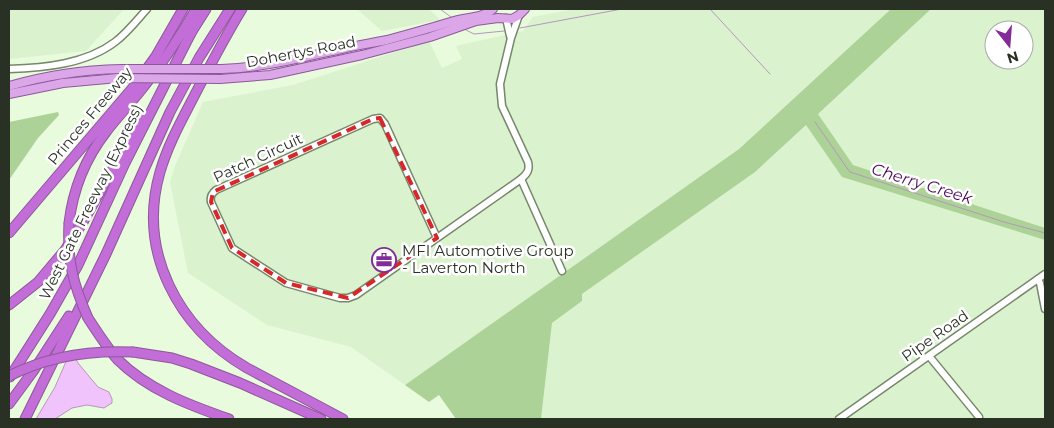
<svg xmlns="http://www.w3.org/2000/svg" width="1054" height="428" font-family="Montserrat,sans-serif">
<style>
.built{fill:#dbf2ce;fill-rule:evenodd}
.green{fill:#add297}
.water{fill:#f1c3fd;stroke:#b597bc}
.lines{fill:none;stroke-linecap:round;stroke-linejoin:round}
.stream{stroke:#b597bc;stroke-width:1}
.minor-casing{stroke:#76876c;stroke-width:9}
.major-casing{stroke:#8d589a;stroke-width:10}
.highway-casing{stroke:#8d589a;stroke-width:11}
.minor{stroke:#fff;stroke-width:6}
.major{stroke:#dba7e8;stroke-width:8}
.highway{stroke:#c36dd9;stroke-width:9}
.major-bridge-casing{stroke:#8d589a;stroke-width:10;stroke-linecap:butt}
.highway-bridge-casing{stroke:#8d589a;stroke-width:11;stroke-linecap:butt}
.major-bridge{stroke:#dba7e8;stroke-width:8}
.highway-bridge{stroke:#c36dd9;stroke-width:9}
.marked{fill:none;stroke:#d62828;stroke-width:4;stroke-dasharray:10 6;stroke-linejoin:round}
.labels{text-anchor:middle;stroke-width:5;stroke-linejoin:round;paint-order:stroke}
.street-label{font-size:15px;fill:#293125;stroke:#fff}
.poi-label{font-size:15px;fill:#293125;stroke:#fff;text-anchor:start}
.water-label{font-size:16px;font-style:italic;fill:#4c025b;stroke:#fff}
</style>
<rect width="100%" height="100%" fill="#e8fbdd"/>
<g class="built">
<path d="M9,9H124L86,51L9,59Z"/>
<path d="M357,9H429L440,20L382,31Z"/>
<path d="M575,9H891L739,149L405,385L351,347L267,325L188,273L170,182L175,166L203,102L293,85L429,41L442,68L462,59L456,46L523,31L533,17Z"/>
<path d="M931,9H1045V419H541L552,323L582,301V294L760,167ZM994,30H1024V60H994Z"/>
</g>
<g class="green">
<path d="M891,9H931L818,114L853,165L1045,228V240L842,177L806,125L755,172L582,294V301L552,323L541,419H456L439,395L429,402L405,385L739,149Z"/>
<path d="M58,112L59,115L38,138L9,180V122Z"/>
</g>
<path class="water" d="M71,350L78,363L98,387L109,392L112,399V403L104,408L87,405L72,408L55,419H36L55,387Z"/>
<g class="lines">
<g class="stream">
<path d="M440,9L451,17"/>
<path d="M710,9L770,74"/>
<path d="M520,28L622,9"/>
<path d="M466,30L474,34L504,31"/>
<path d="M815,122L847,168L850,172L1004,222L1045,233"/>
</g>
<defs>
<g id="minor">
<path d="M506,18L510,36"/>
<path d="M9,69C44,68 86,64 115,42C127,33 137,20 147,9"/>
<path d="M521,179L562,271"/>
<path d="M437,238L385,124L380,118L373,119L216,190C211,194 210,197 211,202L232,248L286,283L340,298H348L356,295L521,179C527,174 530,170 528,162L502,106L500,84L511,38L519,15"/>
<path d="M1038,279L1040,283L1045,309"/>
<path d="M929,356L979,417"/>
<path d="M839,419L1045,274"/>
</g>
<g id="major">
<path d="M221,69C264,68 304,57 346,48C359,45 373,43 387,40C409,34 431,28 454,21C467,17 483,18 493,9"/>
<path d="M220,79L270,75L362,55L430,37L476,21L498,18L512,19L519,15L525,9"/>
<path d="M9,86C47,75 80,70 121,69"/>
<path d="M9,94L63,83L118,78"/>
</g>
<g id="highway">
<path d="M242,9C223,40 206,73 189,106C178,127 167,148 160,172C137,252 178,328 247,368L343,419"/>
<path d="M189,36L206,9"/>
<path d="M69,223C73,189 85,159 106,132C118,116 133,101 145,85C164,61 181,35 196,9"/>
<path d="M9,233L136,84L156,56L183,9"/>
<path d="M9,305L38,282L65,250L83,222L142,117"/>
<path d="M88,318C97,332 106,346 117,359C148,390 189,405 229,419"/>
<path d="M133,352L172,358L191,364L240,383L321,419"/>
<path d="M10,377L50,314L78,265L125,163L191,33"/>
<path d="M9,404L34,370L69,316"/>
<path d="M25,419L106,254L170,112L199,58L230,9"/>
</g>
</defs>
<use href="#minor" class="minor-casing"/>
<use href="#major" class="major-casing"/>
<use href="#highway" class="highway-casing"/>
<use href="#minor" class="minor"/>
<use href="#major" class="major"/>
<use href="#highway" class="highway"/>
<defs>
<g id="major-bridge">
<path d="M121,69H221"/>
<path d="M118,78L220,79"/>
</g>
<g id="highway-bridge">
<path d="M69,223C67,260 73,284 88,318"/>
<path d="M9,376C48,356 89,350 133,352"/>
</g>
</defs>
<use href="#major-bridge" class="major-bridge-casing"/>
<use href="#highway-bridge" class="highway-bridge-casing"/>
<use href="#major-bridge" class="major-bridge"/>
<use href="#highway-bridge" class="highway-bridge"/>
</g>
<path class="marked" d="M380,118L437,238L348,298L286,283L232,248L211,202L213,192L373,119Z"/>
<defs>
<symbol id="office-ring" viewBox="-11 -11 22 22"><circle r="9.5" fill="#fff" stroke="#832b98" stroke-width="1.5"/><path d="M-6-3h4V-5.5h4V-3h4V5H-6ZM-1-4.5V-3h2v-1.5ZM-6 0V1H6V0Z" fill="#832b98"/></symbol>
</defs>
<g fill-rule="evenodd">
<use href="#office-ring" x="370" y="246" width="28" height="28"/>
</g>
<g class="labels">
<g class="street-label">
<text transform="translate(301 52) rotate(-11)" y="5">Dohertys Road</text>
<text transform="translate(90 116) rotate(-50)" y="5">Princes Freeway</text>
<text transform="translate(258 158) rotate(-25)" y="5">Patch Circuit</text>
<text transform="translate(91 202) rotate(-64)" y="5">West Gate Freeway (Express)</text>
<text transform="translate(935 336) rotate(-35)" y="5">Pipe Road</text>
</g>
<g class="poi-label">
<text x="402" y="256">MFI Automotive Group<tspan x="402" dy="17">- Laverton North</tspan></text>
</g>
<g class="water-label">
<text transform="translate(922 183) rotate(17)" y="6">Cherry Creek</text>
</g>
</g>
<rect width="1054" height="428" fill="none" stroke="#293125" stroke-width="20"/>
<g transform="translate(1009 45) rotate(163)"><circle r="24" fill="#ffffff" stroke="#a9ada8"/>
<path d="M0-4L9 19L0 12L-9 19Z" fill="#832b98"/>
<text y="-8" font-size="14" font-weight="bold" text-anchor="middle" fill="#293125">N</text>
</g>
</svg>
